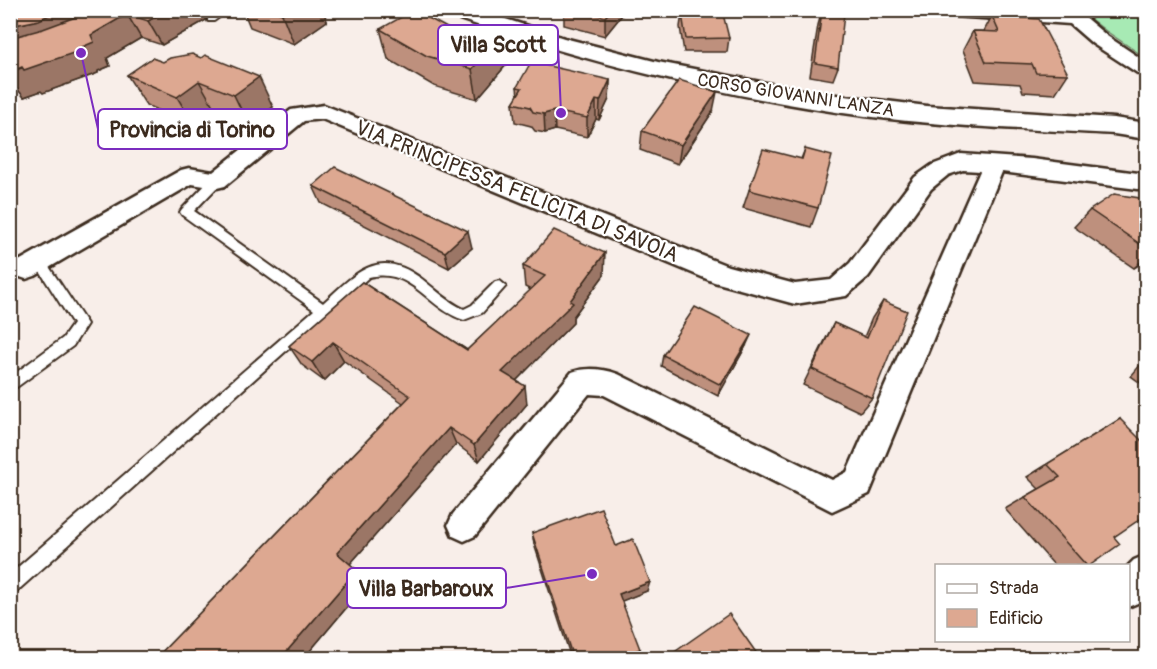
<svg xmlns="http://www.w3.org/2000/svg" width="1157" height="669" font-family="Pangolin,sans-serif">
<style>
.green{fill:#a7eab4;stroke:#718a69;stroke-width:1.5}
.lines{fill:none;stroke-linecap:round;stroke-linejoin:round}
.lane-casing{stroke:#3b2a1e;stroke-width:4}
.street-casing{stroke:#3b2a1e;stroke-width:5}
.secondary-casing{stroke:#3b2a1e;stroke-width:5}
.lane{fill:#fff;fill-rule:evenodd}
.street{fill:#fff;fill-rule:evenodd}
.secondary{fill:#fff;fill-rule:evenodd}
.wall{fill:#be907d;stroke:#3b2a1e;stroke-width:1.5}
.shaded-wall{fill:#9b7666;stroke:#3b2a1e;stroke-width:1.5}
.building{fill:#dda891;stroke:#3b2a1e;stroke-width:1.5}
.labels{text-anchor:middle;stroke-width:4.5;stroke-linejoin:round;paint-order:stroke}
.far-street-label{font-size:18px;fill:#3b2a1e;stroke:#fff}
.street-label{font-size:21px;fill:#3b2a1e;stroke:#fff}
.leader{fill:none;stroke:#7b2cbf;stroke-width:2}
.callout-dot{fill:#7b2cbf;stroke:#fff;stroke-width:2}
.callout{fill:#fff;stroke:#7b2cbf;stroke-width:2}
.callout-label{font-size:22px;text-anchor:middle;font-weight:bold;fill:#3b2a1e}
</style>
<rect width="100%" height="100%" fill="#f8eee9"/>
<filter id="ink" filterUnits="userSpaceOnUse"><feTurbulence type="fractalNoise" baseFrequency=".0167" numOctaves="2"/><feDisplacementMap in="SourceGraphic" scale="12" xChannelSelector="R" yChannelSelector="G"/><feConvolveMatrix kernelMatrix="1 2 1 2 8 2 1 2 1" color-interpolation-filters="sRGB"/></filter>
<g filter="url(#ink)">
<path class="green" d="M1080,11H1146V58L1106,31Z"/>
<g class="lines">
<defs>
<g id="lane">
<path d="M218,10H229L214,21H208V17Z"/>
<path d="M217,176L223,180L221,183L194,211L323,303C356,273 378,246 422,279C436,290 448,302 464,309L472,305L495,282L500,281L506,286L482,313L464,320C426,308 413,267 369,277L16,592L10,594V574L314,310L182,215L180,212L182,209L213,177Z"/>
<path d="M40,257L44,259L87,324L73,346L10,392V377L63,338L73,324L34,262Z"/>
</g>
<g id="street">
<path d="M929,10L1057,13L1055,10H1076L1107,36L1146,62V76L1139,74L1093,44L1070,24L938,15Z"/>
<path d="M324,105L728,266L795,284L831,280L850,263L915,177L932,165L961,154L1032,159L1146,174V190L1002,172L869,494L832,511L604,395L589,394L475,536L464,541L453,536L448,525L453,514L572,372C587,367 603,369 618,374L832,480L847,472L980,171L963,170L948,175L931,189L868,277L846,296L795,304L714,282L322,119L304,121L225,186L217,188L192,184L35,276L26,279L17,276L13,269L17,262L181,170L189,168L213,172L291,110Z"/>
<path d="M1146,555V596L1140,602L1128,607V566L1134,560Z"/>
</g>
<path id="secondary" d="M444,10H478L564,38L658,62L812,92L927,106L1114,118L1146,123V139L1114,134C1031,129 948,127 865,116C723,97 583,61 447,15Z"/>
</defs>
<use href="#lane" class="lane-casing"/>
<use href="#street" class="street-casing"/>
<use href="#secondary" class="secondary-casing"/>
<use href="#lane" class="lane"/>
<use href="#street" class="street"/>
<use href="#secondary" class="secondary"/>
</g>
<g class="wall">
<path d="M10,10H213L207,15L206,20L162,45L141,38L107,58L110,66L98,71V73L43,93L41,91L24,97L10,80Z"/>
<path d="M243,10H323L327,21L294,44L250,27Z"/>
<path d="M564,10H626L605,36L564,25Z"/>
<path d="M822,11L838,67L833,80L810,76L818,25Z"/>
<path d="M682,14L729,38L727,52H684L680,27Z"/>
<path d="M992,16L1068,74L1055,94L1023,92L1020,84L975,81L963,50L973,31H984Z"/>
<path d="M380,29L467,39L504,34L507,64L477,99L434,86L388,59Z"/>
<path d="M152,58L273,107L249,126L216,111L195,127L146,105L127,75Z"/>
<path d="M610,80L609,99L599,120L596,119L587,137L555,130L545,133L535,131L531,126L515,122L513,103L518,96L517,87Z"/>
<path d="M713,111L678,164L640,150L642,131Z"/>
<path d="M805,149L818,208L811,227L743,208L749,190L801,159Z"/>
<path d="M313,186L472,248L449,268L321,203Z"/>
<path d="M1146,199V260L1134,268L1074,227L1090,210Z"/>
<path d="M523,266L604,275L573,317V323L516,381L527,404L479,461L456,444L350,564L369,581L304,658H156L403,403L344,361L324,381L302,365L289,346L362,282L467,350L531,290L525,287Z"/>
<path d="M883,301L872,398L860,412L803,385L825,340L834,323L864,337L872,318Z"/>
<path d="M746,346L718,396L661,366L663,355Z"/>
<path d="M1146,358V387L1131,376Z"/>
<path d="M1120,419L1114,537L1089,566H1055L1005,509L1039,489L1027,477Z"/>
<path d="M532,533L616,546L647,591L621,601L637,655L628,658H571L534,544Z"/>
</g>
<g class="shaded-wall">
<path d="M10,10H15L25,23L54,10H114L25,51L10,32Z"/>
<path d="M168,10H213L207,15L206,20L162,45L148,21Z"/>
<path d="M288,10H323L327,21L294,44L282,14Z"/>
<path d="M611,10H626L605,36V17Z"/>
<path d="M127,14L141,38L107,58L110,66L98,71V73L43,93L41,91L24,97L10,80V72L82,47L91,35Z"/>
<path d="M504,34L507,64L477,99L472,69Z"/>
<path d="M259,77L273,107L249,126L234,95Z"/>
<path d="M610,80L609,99L599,120L600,101Z"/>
<path d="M199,81L216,111L195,127L177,97Z"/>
<path d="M717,92L713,111L678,164L681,145Z"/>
<path d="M596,100V119L587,137V118Z"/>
<path d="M554,111L555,130L545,133L544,114Z"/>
<path d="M468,231L472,248L449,268L445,252Z"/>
<path d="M605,253L604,275L573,317V323L506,391L502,372L570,301Z"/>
<path d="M1146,257V260L1134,268Z"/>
<path d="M751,335L746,346L718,396L721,385Z"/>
<path d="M333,342L344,361L324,381L312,362Z"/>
<path d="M525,386L527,404L479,461L474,445Z"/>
<path d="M449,428L456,444L350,564L337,553Z"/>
<path d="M357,570L369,581L304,658H281Z"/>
<path d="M650,582L647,591L617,603L619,594Z"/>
<path d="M640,649L637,655L628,658H616Z"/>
</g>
<g class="building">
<path d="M42,10H59L39,20L10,26V14Z"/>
<path d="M89,10H168L148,21L127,14L91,35L94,42L82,47V50L24,70L22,67L10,72V38L43,29L81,15Z"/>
<path d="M272,10H288L282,14Z"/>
<path d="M414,10L467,39L478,27L504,34L472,69L427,56L380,29Z"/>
<path d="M581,10H611L605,17Z"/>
<path d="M822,11L844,14L838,67L815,63Z"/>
<path d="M682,14H723L729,38L686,39Z"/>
<path d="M992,16L1039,19L1068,74L1036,73L1032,64L986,62L973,31L999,32Z"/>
<path d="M192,54L201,58L205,55L259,77L234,95L199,81L177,97L127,75L152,58L163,62L170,58Z"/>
<path d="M531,62L610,80L600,101L596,100L587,118L554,111L544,114L533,112L530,107L513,103L522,88L517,87Z"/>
<path d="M679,80L717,92L681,145L642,131Z"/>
<path d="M763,149L802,159L805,149L832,156L818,208L749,190Z"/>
<path d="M335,167L468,231L445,252L313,186Z"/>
<path d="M1114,194L1146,199V248L1090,210Z"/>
<path d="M554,230L605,253L570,301L573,303L502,372L525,386L474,445L449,428L337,553L357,570L281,658H156L410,396L333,342L312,362L289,346L362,282L467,350L545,276L523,266Z"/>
<path d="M883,301L907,311L872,398L812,369L834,323L867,338Z"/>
<path d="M695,307L751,335L721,385L663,355Z"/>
<path d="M1120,419L1146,445V515L1114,537L1120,544L1089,566H1087L1025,497L1060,477L1047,464Z"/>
<path d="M601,508L616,546L633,539L650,582L619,594L640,649L616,658H573L532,533Z"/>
<path d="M729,614L760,658H666Z"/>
</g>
</g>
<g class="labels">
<g class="far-street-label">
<text transform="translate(796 95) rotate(9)" y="6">CORSO GIOVANNI LANZA</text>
</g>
<g class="street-label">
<text transform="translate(517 191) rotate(22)" y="7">VIA PRINCIPESSA FELICITA DI SAVOIA</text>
</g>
</g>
<path class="leader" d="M561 113L558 45M81 53L98 129M592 574L506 588"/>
<g class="callout-dot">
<circle cx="561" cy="113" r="6"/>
<circle cx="81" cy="53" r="6"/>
<circle cx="592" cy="574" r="6"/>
</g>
<g class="callout">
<rect x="438" y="25" width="120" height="40" rx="6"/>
<rect x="98" y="109" width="189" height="40" rx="6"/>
<rect x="347" y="568" width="159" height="40" rx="6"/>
</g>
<g class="callout-label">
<text x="498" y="52">Villa Scott</text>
<text x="192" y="137">Provincia di Torino</text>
<text x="426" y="596">Villa Barbaroux</text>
</g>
<rect width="1157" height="669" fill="none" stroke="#fff" stroke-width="36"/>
<rect x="18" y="18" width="1121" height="633" fill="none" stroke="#3b2a1e" stroke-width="2" filter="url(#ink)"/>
<rect x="935" y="564" width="195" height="78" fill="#ffffff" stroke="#b1aaa5" stroke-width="1.5"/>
<rect x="947" y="584" width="30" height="9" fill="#ffffff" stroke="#b1aaa5" stroke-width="1.5"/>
<text x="989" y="594" font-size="18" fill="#3b2a1e">Strada</text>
<rect x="947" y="609" width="30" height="18" fill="#dda891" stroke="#b1aaa5" stroke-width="1.5"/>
<text x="989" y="624" font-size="18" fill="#3b2a1e">Edificio</text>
</svg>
